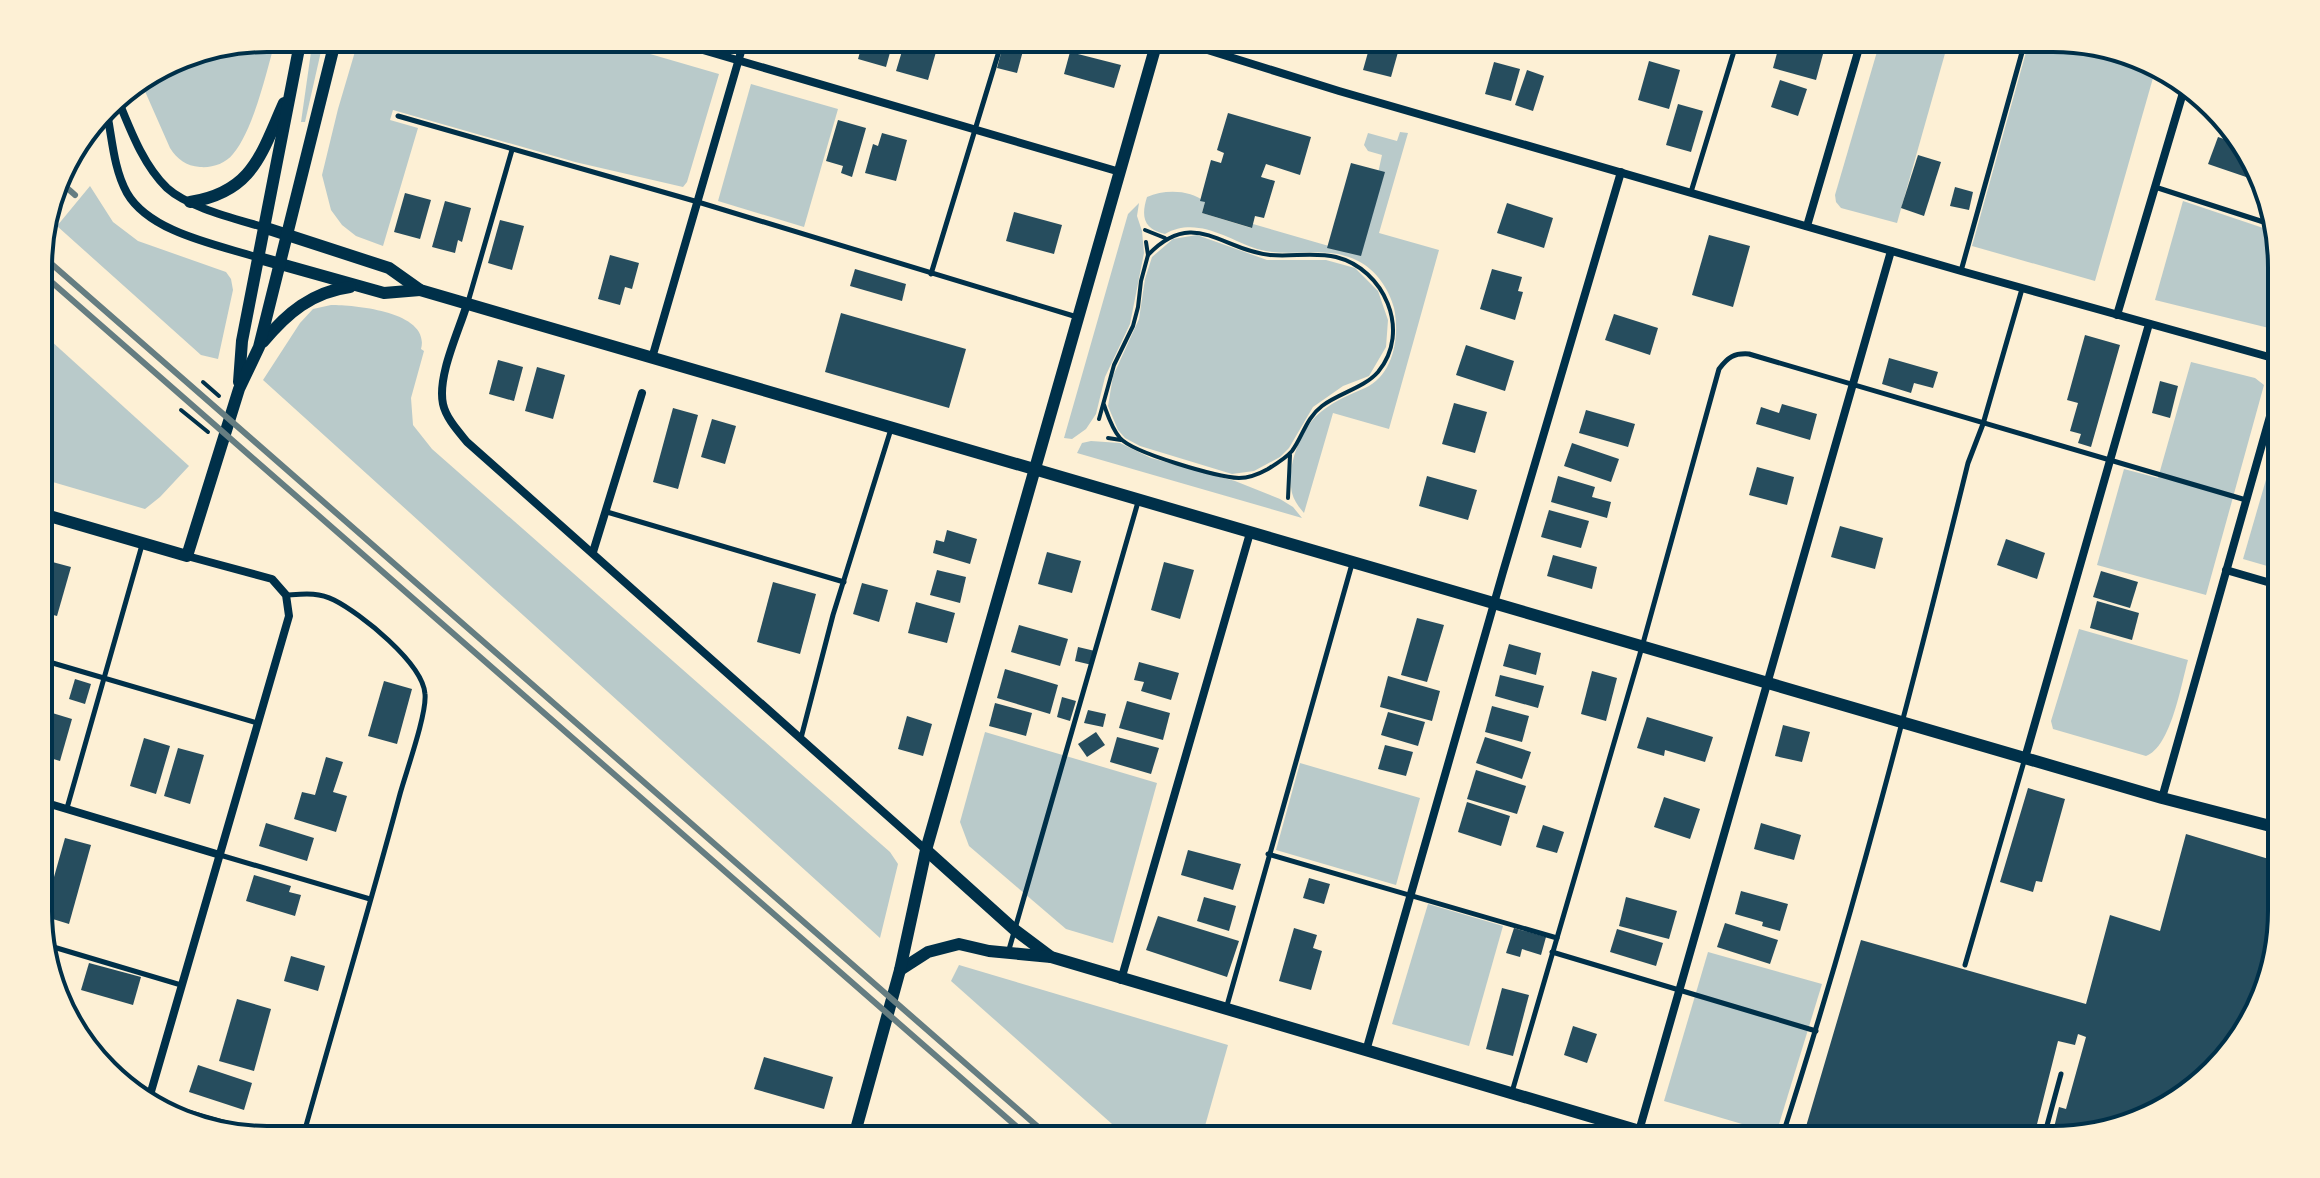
<svg xmlns="http://www.w3.org/2000/svg" width="2320" height="1178" font-family="'Asap Condensed',sans-serif">
<style>
.green{fill:#b9caca}
.building{fill:#264d5e}
.lines{fill:none;stroke-linecap:round;stroke-linejoin:round}
.path{stroke:#003049;stroke-width:4}
.service{stroke:#003049;stroke-width:5}
.minor{stroke:#003049;stroke-width:8}
.tertiary{stroke:#003049;stroke-width:12}
.rail{stroke:#657d81;stroke-width:6}
.rim{fill:none;stroke:#003049;stroke-width:4}
</style>
<rect width="100%" height="100%" fill="#fdf0d5"/>
<g class="green">
<path d="M267,38H276C267,70 254,129 233,154C225,164 212,168 200,167C186,166 177,159 170,148L140,80L180,55Z"/>
<path d="M313,38H324L305,122H301Z"/>
<path d="M359,38H595L719,74L687,182L683,187L575,162L393,110L390,120L418,128L383,246L356,236L342,225L331,210L322,175L338,109Z"/>
<path d="M1881,38H1902L1946,50L1897,223L1841,208L1836,202L1835,195Z"/>
<path d="M2030,38H2053L2157,64L2095,281L1972,246Z"/>
<path d="M751,84L838,109L804,227L718,201Z"/>
<path d="M1400,132L1408,133L1379,233L1439,250L1389,429L1333,413L1304,513C1299,507 1294,501 1292,493C1286,466 1301,427 1322,411C1336,400 1349,395 1365,388C1394,375 1400,336 1394,308C1389,289 1376,270 1358,261C1326,244 1291,259 1257,249C1227,239 1197,216 1165,234C1143,229 1141,216 1147,197C1165,189 1191,190 1205,202L1202,213L1251,228L1253,224L1360,255L1382,155L1368,151L1364,145L1368,133L1397,141Z"/>
<path d="M90,186L113,222L138,241L226,272L231,279L233,290L218,359L201,355L57,226Z"/>
<path d="M2183,201L2278,233L2280,320L2277,330L2155,300Z"/>
<path d="M1139,203L1137,216L1142,231L1144,253L1130,324L1105,377L1096,414L1086,429L1072,439L1064,438L1128,214Z"/>
<path d="M1197,235L1267,260H1326L1355,268L1378,291L1388,320L1386,347L1369,376L1343,386L1313,407L1289,448L1280,457L1254,471L1232,474L1140,446L1125,438L1118,430L1108,406L1113,376L1139,319L1145,279L1152,257L1173,239Z"/>
<path d="M331,305C356,305 431,312 421,349L424,351L411,398L413,425L432,449L890,852L898,864L880,938L263,380L300,323L313,309Z"/>
<path d="M39,330L189,466L160,497L145,509L39,478Z"/>
<path d="M2191,362L2255,378L2264,385L2206,595L2097,565L2124,469L2158,478Z"/>
<path d="M2281,428V570L2243,559Z"/>
<path d="M1091,441L1120,443L1151,458L1235,481L1280,499L1293,507L1302,518L1077,453L1082,443Z"/>
<path d="M2079,629L2188,660C2181,685 2171,747 2146,756L2053,729L2051,721Z"/>
<path d="M985,732L1157,783L1113,943L1066,929L969,846L960,822Z"/>
<path d="M1300,763L1420,798L1396,885L1276,850Z"/>
<path d="M1428,904L1503,926L1469,1046L1392,1024Z"/>
<path d="M1708,952L1822,984L1776,1134L1664,1101Z"/>
<path d="M959,965L1228,1045L1201,1140H1130L951,981Z"/>
</g>
<g class="building">
<path d="M864,38H894L886,67L858,59Z"/>
<path d="M906,38H940L928,80L896,71Z"/>
<path d="M1372,38H1402L1391,77L1363,70Z"/>
<path d="M1004,42L1024,47L1017,73L997,68Z"/>
<path d="M1780,42L1823,54L1816,80L1773,68Z"/>
<path d="M1070,52L1121,65L1114,88L1064,74Z"/>
<path d="M1649,61L1680,70L1669,109L1638,100Z"/>
<path d="M1494,62L1520,69L1511,101L1485,94Z"/>
<path d="M1527,70L1544,76L1533,111L1515,105Z"/>
<path d="M1780,80L1807,89L1798,116L1771,107Z"/>
<path d="M1678,104L1703,111L1691,152L1666,145Z"/>
<path d="M1228,113L1311,137L1300,175L1266,164L1261,177L1275,181L1264,218L1255,216L1252,228L1202,213L1205,202L1200,201L1211,160L1221,163L1224,153L1217,150Z"/>
<path d="M838,120L866,128L852,177L841,173L843,166L826,161Z"/>
<path d="M882,133L907,140L896,181L865,173L873,144L878,146Z"/>
<path d="M2218,137L2242,145L2252,169L2249,178L2208,164Z"/>
<path d="M1918,155L1941,162L1924,216L1901,208Z"/>
<path d="M1351,163L1385,172L1361,256L1327,248Z"/>
<path d="M1955,187L1973,192L1969,210L1950,206Z"/>
<path d="M405,193L431,200L420,239L394,232Z"/>
<path d="M445,201L471,208L462,242L458,240L455,253L432,247Z"/>
<path d="M1507,203L1553,218L1544,248L1497,233Z"/>
<path d="M1014,212L1062,225L1054,254L1006,241Z"/>
<path d="M500,220L524,226L512,270L488,263Z"/>
<path d="M1709,235L1750,246L1733,307L1692,295Z"/>
<path d="M610,255L639,263L632,289L625,287L620,305L598,299Z"/>
<path d="M855,269L906,284L902,301L850,286Z"/>
<path d="M1492,269L1522,277L1518,291L1523,292L1515,320L1480,309Z"/>
<path d="M841,313L966,349L949,408L825,372Z"/>
<path d="M1614,314L1658,328L1650,355L1605,340Z"/>
<path d="M2085,335L2120,345L2091,447L2078,443L2081,434L2070,431L2078,403L2067,400Z"/>
<path d="M1466,345L1514,361L1505,391L1456,375Z"/>
<path d="M1889,358L1938,372L1933,388L1914,383L1911,393L1882,384Z"/>
<path d="M498,360L523,367L514,401L489,394Z"/>
<path d="M537,367L565,375L553,419L525,411Z"/>
<path d="M2160,381L2178,386L2170,418L2152,413Z"/>
<path d="M1454,403L1487,412L1475,453L1442,444Z"/>
<path d="M1782,404L1817,414L1810,440L1756,424L1761,407L1779,413Z"/>
<path d="M673,408L698,415L678,489L653,482Z"/>
<path d="M1586,410L1635,424L1628,447L1579,433Z"/>
<path d="M712,419L736,426L725,464L701,457Z"/>
<path d="M1572,443L1619,459L1611,482L1564,466Z"/>
<path d="M1757,467L1794,477L1787,505L1749,495Z"/>
<path d="M1427,476L1477,490L1468,520L1419,506Z"/>
<path d="M1558,476L1595,487L1592,497L1611,502L1607,518L1551,502Z"/>
<path d="M1549,510L1589,521L1581,548L1541,537Z"/>
<path d="M1840,526L1883,538L1875,569L1831,557Z"/>
<path d="M947,530L977,539L970,564L933,553L936,540L944,542Z"/>
<path d="M2006,539L2045,553L2037,579L1997,565Z"/>
<path d="M1047,552L1081,561L1072,593L1038,584Z"/>
<path d="M1553,555L1597,567L1592,589L1547,576Z"/>
<path d="M45,560L71,567L57,616L39,611V580Z"/>
<path d="M1164,562L1194,570L1180,619L1151,610Z"/>
<path d="M937,570L966,577L960,603L930,595Z"/>
<path d="M2101,571L2138,582L2130,608L2093,597Z"/>
<path d="M773,582L816,594L800,654L757,642Z"/>
<path d="M862,583L888,590L879,622L853,614Z"/>
<path d="M2097,601L2139,613L2132,640L2090,628Z"/>
<path d="M916,602L955,613L947,643L908,633Z"/>
<path d="M1417,618L1444,625L1427,682L1401,675Z"/>
<path d="M1019,625L1068,639L1060,666L1011,652Z"/>
<path d="M1509,644L1541,653L1536,675L1503,666Z"/>
<path d="M1078,647L1095,651L1092,665L1075,661Z"/>
<path d="M1139,662L1179,673L1171,700L1141,691L1144,682L1134,680Z"/>
<path d="M1005,669L1058,685L1050,714L997,698Z"/>
<path d="M1592,671L1617,678L1606,721L1581,714Z"/>
<path d="M1500,675L1544,686L1538,708L1495,696Z"/>
<path d="M1388,676L1440,691L1432,721L1380,707Z"/>
<path d="M75,679L91,684L85,704L69,699Z"/>
<path d="M384,681L412,689L397,744L368,736Z"/>
<path d="M1062,697L1076,701L1070,721L1057,717Z"/>
<path d="M1127,701L1170,713L1163,740L1119,728Z"/>
<path d="M995,703L1032,713L1026,736L989,726Z"/>
<path d="M1492,706L1529,716L1522,742L1485,732Z"/>
<path d="M1088,710L1106,714L1103,727L1084,723Z"/>
<path d="M49,712L72,719L60,761L40,755V746Z"/>
<path d="M1388,712L1425,722L1418,746L1381,735Z"/>
<path d="M907,716L932,724L923,756L898,749Z"/>
<path d="M1647,717L1713,737L1705,762L1665,750L1664,756L1637,748Z"/>
<path d="M1783,725L1810,732L1802,762L1775,756Z"/>
<path d="M1096,732L1105,745L1087,757L1078,744Z"/>
<path d="M1117,737L1159,748L1151,774L1110,762Z"/>
<path d="M1485,737L1531,752L1522,779L1476,763Z"/>
<path d="M144,738L170,746L156,794L130,786Z"/>
<path d="M1385,745L1413,752L1406,776L1378,769Z"/>
<path d="M178,748L204,755L190,804L164,796Z"/>
<path d="M326,757L343,762L333,792L347,796L336,832L294,819L302,792L315,795Z"/>
<path d="M1476,770L1526,786L1517,814L1467,799Z"/>
<path d="M2028,788L2065,799L2042,882L2036,881L2033,892L2000,882Z"/>
<path d="M1664,797L1700,809L1690,839L1654,827Z"/>
<path d="M1467,802L1510,816L1501,846L1458,832Z"/>
<path d="M266,823L314,838L307,861L259,846Z"/>
<path d="M1761,823L1801,835L1794,860L1754,849Z"/>
<path d="M1543,825L1564,832L1557,853L1536,847Z"/>
<path d="M2186,834L2282,863V912L2259,1012L2181,1101L2068,1140H2051L2059,1107L2066,1109L2086,1037L2078,1034L2075,1045L2058,1041L2033,1140H1802L1861,940L2086,1004L2110,915L2160,931Z"/>
<path d="M65,838L91,845L69,924L43,916Z"/>
<path d="M1188,850L1241,864L1233,890L1181,875Z"/>
<path d="M254,875L291,886L289,892L301,895L295,916L246,901Z"/>
<path d="M1309,878L1330,884L1324,904L1303,898Z"/>
<path d="M1741,891L1788,904L1780,931L1762,926L1763,922L1735,914Z"/>
<path d="M1204,897L1236,906L1229,931L1197,921Z"/>
<path d="M1626,897L1677,911L1669,939L1619,926Z"/>
<path d="M1158,916L1239,941L1227,977L1146,950Z"/>
<path d="M1725,923L1778,940L1770,964L1717,947Z"/>
<path d="M1294,928L1317,935L1313,948L1322,951L1311,990L1279,981Z"/>
<path d="M1514,928L1546,937L1541,955L1522,949L1520,957L1506,953Z"/>
<path d="M1617,929L1663,943L1656,966L1610,952Z"/>
<path d="M291,956L325,966L318,991L284,981Z"/>
<path d="M89,963L141,977L133,1005L81,990Z"/>
<path d="M1502,988L1529,995L1513,1056L1486,1049Z"/>
<path d="M237,999L271,1009L254,1071L219,1061Z"/>
<path d="M1573,1026L1597,1034L1587,1063L1564,1055Z"/>
<path d="M764,1057L833,1077L824,1109L754,1089Z"/>
<path d="M198,1065L252,1083L244,1110L189,1092Z"/>
<path d="M1263,1124L1316,1139V1140H1258Z"/>
</g>
<g class="lines">
<g class="path">
<path d="M1145,230L1165,238"/>
<path d="M203,382L219,396"/>
<path d="M1104,405C1108,416 1112,429 1120,438C1133,453 1217,477 1239,478C1249,478 1259,474 1268,469C1276,464 1286,458 1292,451C1303,436 1306,418 1322,406C1339,393 1364,388 1378,372C1412,331 1384,269 1336,257C1314,252 1292,257 1270,255C1221,250 1194,207 1148,255"/>
<path d="M181,410L208,432"/>
<path d="M1099,419L1114,365L1133,326L1138,307L1141,281L1148,255L1146,242"/>
<path d="M1108,438L1121,440"/>
<path d="M1288,498L1290,455"/>
</g>
<g class="service">
<path d="M398,116L698,202L1077,317"/>
<path d="M2155,187L2276,226"/>
<path d="M1691,192L1738,38"/>
<path d="M1961,271L2026,38"/>
<path d="M931,274L1003,38"/>
<path d="M468,302L512,150"/>
<path d="M2277,359L2280,347"/>
<path d="M607,512L844,582"/>
<path d="M286,595C304,594 318,592 334,600C360,613 423,663 425,694C427,714 406,772 400,794C369,910 334,1025 302,1140"/>
<path d="M39,659L257,723"/>
<path d="M801,738L833,615L891,429"/>
<path d="M67,808L142,545"/>
<path d="M1268,854L1557,938"/>
<path d="M220,855L370,899"/>
<path d="M40,943L181,985"/>
<path d="M1552,952L1816,1031"/>
<path d="M1008,953L1138,502"/>
<path d="M1965,965L2025,758"/>
<path d="M1226,1009L1352,564"/>
<path d="M1512,1092L1642,647L1719,369C1728,357 1734,353 1749,354L2246,500"/>
<path d="M149,1101L286,1140"/>
<path d="M1781,1140C1853,917 1912,690 1968,463L1983,424L2022,289"/>
<path d="M2043,1140L2061,1074"/>
</g>
<g class="minor">
<path d="M662,38L1120,172"/>
<path d="M1169,38L1339,91L1961,271L2280,360"/>
<path d="M116,95C129,126 142,164 167,188C189,208 237,219 266,228"/>
<path d="M106,108C112,135 113,168 127,193C150,233 219,245 259,258"/>
<path d="M1807,226L1862,38"/>
<path d="M467,304C459,331 437,376 443,404C446,418 458,431 467,442L926,850"/>
<path d="M2117,315L2185,86"/>
<path d="M652,358L745,38"/>
<path d="M593,552L642,393"/>
<path d="M2226,570L2281,586"/>
<path d="M2025,758L2149,324"/>
<path d="M2162,798L2280,381"/>
<path d="M40,801L220,855"/>
<path d="M1121,980L1250,533"/>
<path d="M1366,1051L1503,572L1621,172"/>
<path d="M148,1102L289,616L286,595L272,579L187,556"/>
<path d="M1639,1131L1891,251"/>
</g>
<g class="tertiary">
<path d="M190,202C253,192 261,154 284,103"/>
<path d="M266,228L389,268L420,290L2162,798L2282,829"/>
<path d="M259,258L384,293L420,290"/>
<path d="M263,342C287,313 312,292 350,287"/>
<path d="M239,382L242,341L301,38"/>
<path d="M39,513L187,556L239,389L259,347L336,38"/>
<path d="M926,850L1015,930L1051,957L1670,1140"/>
<path d="M900,970L928,952L959,944L989,951L1051,957"/>
<path d="M853,1140L900,970L926,850L1158,38"/>
</g>
<g class="rail">
<path d="M58,180L75,195"/>
<path d="M39,253L1053,1140"/>
<path d="M39,271L1032,1140"/>
</g>
</g>
<path d="M0 0H2320V1178H0ZM267 52H2053A215 215 0 0 1 2268 267V911A215 215 0 0 1 2053 1126H267A215 215 0 0 1 52 911V267A215 215 0 0 1 267 52Z" fill="#fdf0d5" fill-rule="evenodd"/>
<path class="rim" d="M267 52H2053A215 215 0 0 1 2268 267V911A215 215 0 0 1 2053 1126H267A215 215 0 0 1 52 911V267A215 215 0 0 1 267 52Z"/>
</svg>
